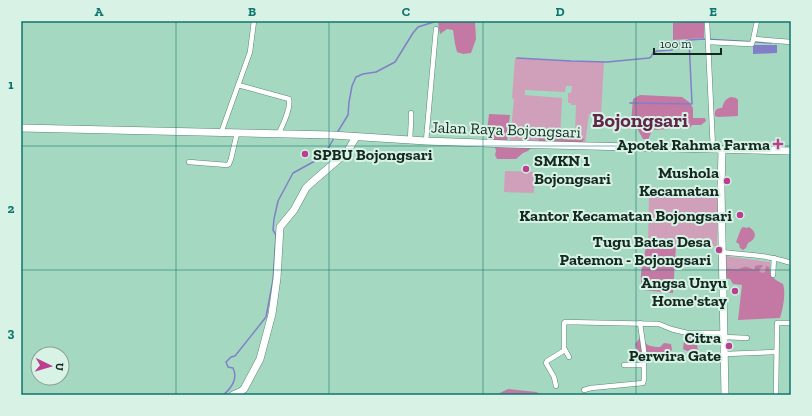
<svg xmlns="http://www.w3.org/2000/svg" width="812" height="416" font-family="'Zilla Slab',serif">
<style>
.green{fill:#d0a0ba}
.forest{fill:#c478a4}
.water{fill:#827fc8}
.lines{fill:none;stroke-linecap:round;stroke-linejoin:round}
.stream{stroke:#827fc8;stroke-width:1.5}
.street-casing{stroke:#578973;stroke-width:5.5}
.secondary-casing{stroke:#578973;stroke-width:8}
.primary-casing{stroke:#578973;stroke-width:8}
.street{stroke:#fff;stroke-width:4.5}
.secondary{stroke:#fff;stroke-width:7}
.primary{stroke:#fff;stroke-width:7}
.grid{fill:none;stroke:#0f766e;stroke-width:1;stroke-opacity:0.55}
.poi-dot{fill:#bb3f8e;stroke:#d8f2e6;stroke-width:1.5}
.labels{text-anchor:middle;stroke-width:4;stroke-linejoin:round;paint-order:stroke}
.street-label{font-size:16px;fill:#13281f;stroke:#d8f2e6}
.poi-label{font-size:16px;font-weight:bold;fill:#13281f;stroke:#d8f2e6;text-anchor:end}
.district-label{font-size:20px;font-weight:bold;fill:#62264b;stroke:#d8f2e6}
.neatline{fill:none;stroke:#0f766e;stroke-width:1.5}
.grid-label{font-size:13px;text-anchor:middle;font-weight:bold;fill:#0f766e}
</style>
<rect width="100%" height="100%" fill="#a4d8c0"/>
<g class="green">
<path d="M515,58L571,61L604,62L601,114H589L585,144H581L575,135L576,105H571V103H568V93H571L572,86H566L565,92L525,90V95L562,98L560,141L510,140L514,99L512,98Z"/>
<path d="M505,171L535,172L534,193L504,192Z"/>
<path d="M649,192L718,193L717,246L648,245Z"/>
<path d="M725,256L770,262V274H725Z"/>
</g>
<g class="forest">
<path d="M445,21H476L475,22L476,39L471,53L463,54L457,52L455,44L453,30L447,29L440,34L438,22Z"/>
<path d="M704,21V38L673,40V23Z"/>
<path d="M640,95L682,97L689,102L693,108V118H705L706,121L701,125H692L689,129H670L652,130L648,140L643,139L637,128L631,123L633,99Z"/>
<path d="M731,97L736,98L738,100V116L718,117L715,116C714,110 717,108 722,108C724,102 725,99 731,97Z"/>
<path d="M489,114L510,115L507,142L486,141Z"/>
<path d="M541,132L548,133L553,136C563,129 575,132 584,139L581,144L539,143L538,136Z"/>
<path d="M495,147H532L528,151L523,153L516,159H497L495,155L496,151Z"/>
<path d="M743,227L747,228L749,227C757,232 757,239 748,243L746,248L743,250L740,248L739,244L736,242L741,229Z"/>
<path d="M656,243C664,243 670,242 676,246L673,293L643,290C638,277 643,261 646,248Z"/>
<path d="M759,265H763L759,271L762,273L765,272L766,266L769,267C770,277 775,280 783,284C786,293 783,309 780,318L738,320L742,285L733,284L730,279L724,278V269C728,268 730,269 734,269C744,270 742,263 754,270L755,266Z"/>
<path d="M699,335L697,344L698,351L693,353L687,351L683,349L684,340L688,336Z"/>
<path d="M640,338C647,345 649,347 660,347L664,343L671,344L672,350L666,356L661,359L656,357V352L639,356L635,344Z"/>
<path d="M508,389L536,392L544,395H496Z"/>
</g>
<path class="water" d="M753,45H777V53L753,54Z"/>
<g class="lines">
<g class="stream">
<path d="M517,58L571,61L607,62L649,58L651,57L653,53L657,51L672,50L676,45L689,40L704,39L771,43"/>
<path d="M630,103L692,104L689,40"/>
<path d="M337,133L348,115L349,102L352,86L356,77L363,74L376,72L395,62L413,33L418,27L437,21"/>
<path d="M223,395C232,388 238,378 233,368L228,367L226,362L231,357L235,356L266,317L273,280L276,235L273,230L274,219L278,201L293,173L315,161L329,147L334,138"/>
</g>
<defs>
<g id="street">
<path d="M707,21L713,149"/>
<path d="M754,39L791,42"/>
<path d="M708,42L749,44H752L753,40L757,21"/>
<path d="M238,85L289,99C291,109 283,124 279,133"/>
<path d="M221,133L250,52L254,21"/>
<path d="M410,140L411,121V113"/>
<path d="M426,141L436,29"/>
<path d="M189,162L227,165L229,164L231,159L237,133"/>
<path d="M722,252C745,255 769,255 791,263"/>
<path d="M773,275L774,258"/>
<path d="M724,337L747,338"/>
<path d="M725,354L776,352"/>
<path d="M569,357L564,348V323L565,322L659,324L671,329L687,333H723"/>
<path d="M624,365H644"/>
<path d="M556,386L554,377L546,363L547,361L565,350"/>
<path d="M584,390L591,388L643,383L644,379V351L640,323"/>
<path d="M776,395L777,323H791"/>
</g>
<g id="secondary">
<path d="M722,150L721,188L725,395"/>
<path d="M233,395L240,392L244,389L260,359L272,314L277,278L280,227L294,210L306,188L310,184L347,152L356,137"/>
</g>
<path id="primary" d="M21,128L332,135L426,141L508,144L791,151"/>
</defs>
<use href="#street" class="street-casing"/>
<use href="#secondary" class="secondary-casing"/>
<use href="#primary" class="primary-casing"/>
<use href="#street" class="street"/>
<use href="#secondary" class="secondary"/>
<use href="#primary" class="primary"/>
</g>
<path class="grid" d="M176,21V395M329,21V395M483,21V395M636,21V395M21,146H791M21,270H791"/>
<g class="poi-dot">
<path d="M776 138h4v4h4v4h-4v4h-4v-4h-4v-4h4z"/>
<circle cx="305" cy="154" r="4"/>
<circle cx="526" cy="169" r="4"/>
<circle cx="727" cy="181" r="4"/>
<circle cx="740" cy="215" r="4"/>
<circle cx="719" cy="250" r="4"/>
<circle cx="735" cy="291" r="4"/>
<circle cx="729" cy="346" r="4"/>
</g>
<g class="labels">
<g class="street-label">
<text transform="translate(506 129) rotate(2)" y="6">Jalan Raya Bojongsari</text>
</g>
<g class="poi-label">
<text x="770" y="150">Apotek Rahma Farma</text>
<text x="313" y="160" text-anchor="start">SPBU Bojongsari</text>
<text x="534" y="166" text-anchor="start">SMKN 1<tspan x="534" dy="18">Bojongsari</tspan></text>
<text x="719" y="178">Mushola<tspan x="719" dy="18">Kecamatan</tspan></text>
<text x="732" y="221">Kantor Kecamatan Bojongsari</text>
<text x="711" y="247">Tugu Batas Desa<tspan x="711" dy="18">Patemon - Bojongsari</tspan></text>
<text x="727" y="288">Angsa Unyu<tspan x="727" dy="18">Home'stay</tspan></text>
<text x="721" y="343">Citra<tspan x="721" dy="18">Perwira Gate</tspan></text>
</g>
<g class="district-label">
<text x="640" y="127">Bojongsari</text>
</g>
</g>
<rect width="812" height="416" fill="none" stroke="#d8f2e6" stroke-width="44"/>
<g transform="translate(50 366) rotate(95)"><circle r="19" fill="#d8f2e6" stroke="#89a196"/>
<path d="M0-3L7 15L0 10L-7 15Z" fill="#bb3f8e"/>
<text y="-6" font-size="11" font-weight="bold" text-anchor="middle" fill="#13281f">U</text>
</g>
<path d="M654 48v6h67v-6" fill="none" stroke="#13281f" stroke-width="2"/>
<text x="660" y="48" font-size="12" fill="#13281f" stroke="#d8f2e6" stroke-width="3" paint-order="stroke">100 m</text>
<rect x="22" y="22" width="768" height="372" class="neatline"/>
<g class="grid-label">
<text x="99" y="16">A</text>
<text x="252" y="16">B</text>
<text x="406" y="16">C</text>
<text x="560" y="16">D</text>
<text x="713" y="16">E</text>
<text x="11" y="89">1</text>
<text x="11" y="213">2</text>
<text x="11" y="337">3</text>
</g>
</svg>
